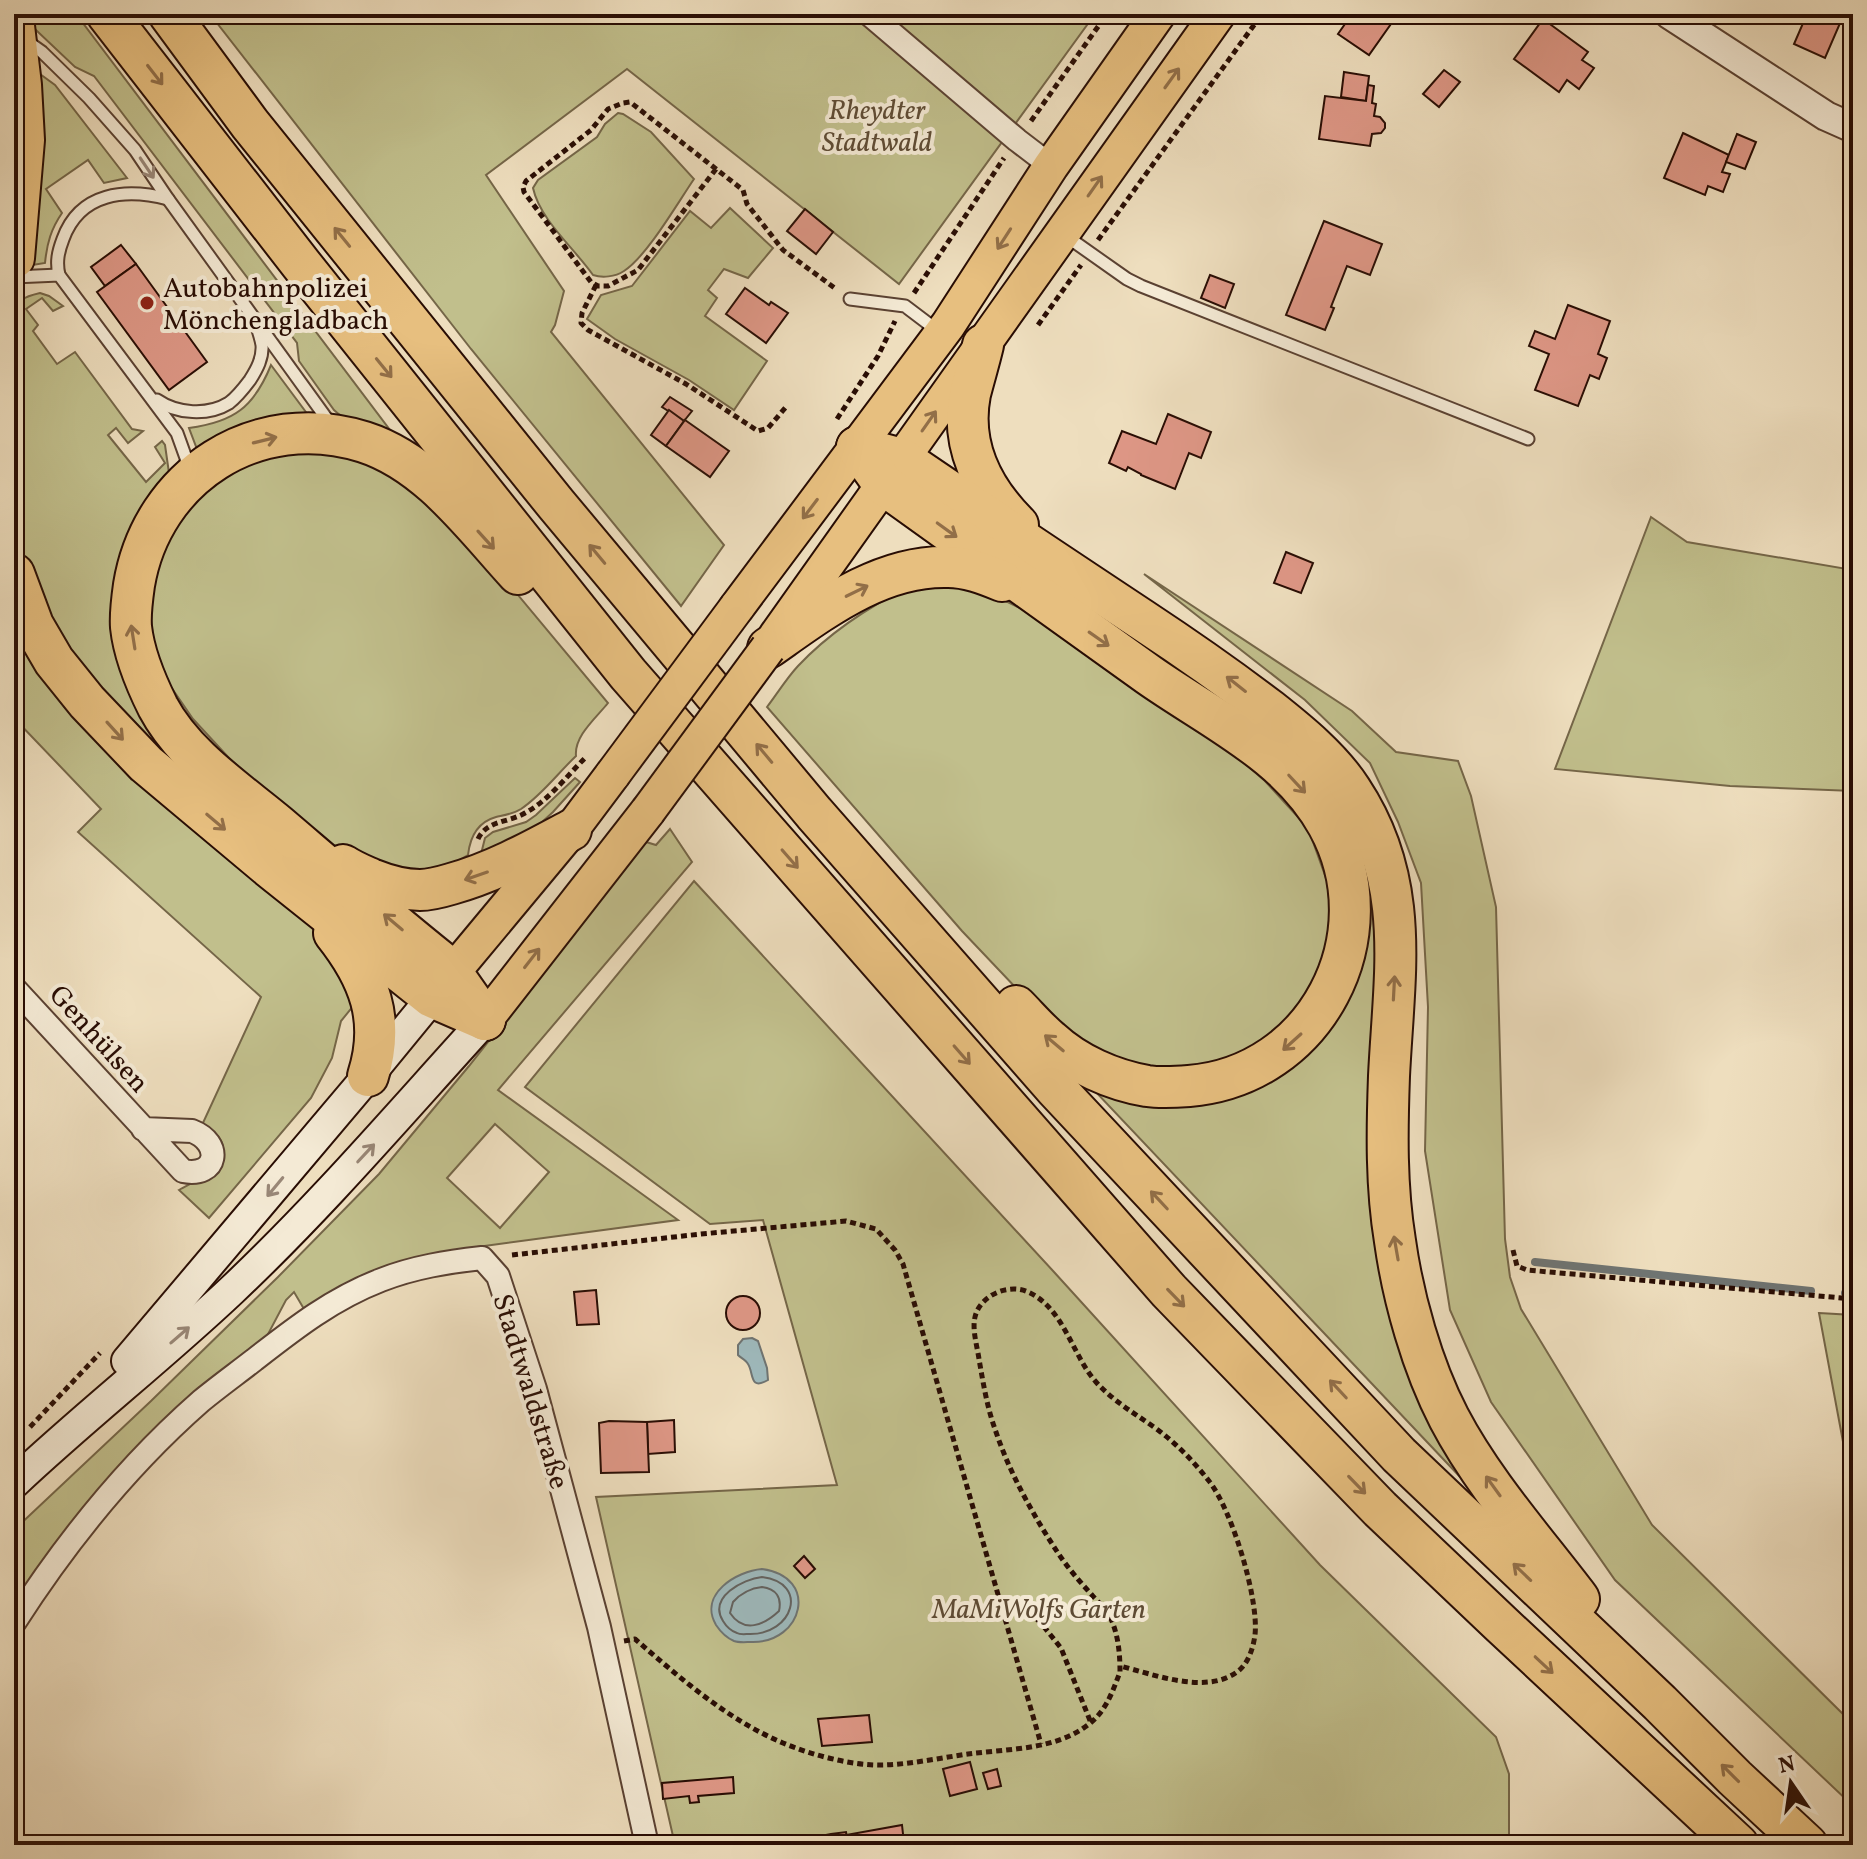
<svg xmlns="http://www.w3.org/2000/svg" width="1867" height="1859" font-family="Vollkorn,serif">
<style>
.green{fill:#c1bf8c;stroke:#756648;stroke-width:2;fill-rule:evenodd}
.water{fill:#9eb9bc;stroke:#6f7472;stroke-width:2}
.lines{fill:none;stroke-linecap:round;stroke-linejoin:round}
.shore{stroke:#646360;stroke-width:2}
.stream{stroke:#6f7472;stroke-width:8}
.building{fill:#de9786;stroke:#290d04;stroke-width:2}
.service-casing{stroke:#5a4132;stroke-width:15}
.minor-casing{stroke:#5a4132;stroke-width:26}
.tertiary-casing{stroke:#5a4132;stroke-width:32}
.secondary-casing{stroke:#290d04;stroke-width:34}
.primary-casing{stroke:#290d04;stroke-width:38}
.motorway-casing{stroke:#290d04;stroke-width:44}
.path{stroke:#290d04;stroke-width:5;stroke-dasharray:6 4;stroke-linecap:butt}
.service{stroke:#f4ead5;stroke-width:11}
.minor{stroke:#f4ead5;stroke-width:22}
.tertiary{stroke:#f4ead5;stroke-width:28}
.secondary{stroke:#f4ead5;stroke-width:30}
.primary{stroke:#e7bf7f;stroke-width:34}
.motorway{stroke:#e7bf7f;stroke-width:40}
.primary-bridge-casing{stroke:#290d04;stroke-width:38;stroke-linecap:butt}
.primary-bridge{stroke:#e7bf7f;stroke-width:34}
.oneway{stroke:#926f48}
.oneway2{stroke:#998777}
.poi-dot{fill:#8f2418;stroke:#f4ead5;stroke-width:3}
.labels{text-anchor:middle;stroke-width:8;stroke-linejoin:round;paint-order:stroke}
.park-label{font-size:28px;font-style:italic;fill:#5e4b34;stroke:#f4ead5}
.poi-label{font-size:28px;fill:#290d04;stroke:#f4ead5;text-anchor:start}
.street-label{font-size:28px;fill:#290d04;stroke:#f4ead5}
</style>
<rect width="100%" height="100%" fill="#eedebe"/>
<filter id="stains"><feTurbulence type="fractalNoise" baseFrequency=".0025" numOctaves="4"/><feColorMatrix values="0 0 0 0 .2 0 0 0 0 .09 0 0 0 0 .02 0 0 0 .5 -.17"/></filter>
<radialGradient id="worn" r=".72"><stop offset=".6" stop-color="#630" stop-opacity="0"/><stop offset="1" stop-color="#630" stop-opacity=".3"/></radialGradient>
<g class="green">
<path d="M19,14H76L402,446L356,429L334,410L299,361L297,343L94,76L75,67Z"/>
<path d="M210,14H1095L899,284L627,69L486,175L564,291L555,325L551,332L724,545L681,606L471,349Z"/>
<path d="M29,66L55,85L127,178L104,183L88,160L46,189L62,213C51,229 47,243 45,263L26,266Z"/>
<path d="M618,113L623,114L651,132L694,179C677,204 647,256 624,271C615,277 602,278 593,275C574,248 540,220 533,188L538,180L597,137L605,124Z"/>
<path d="M730,208L773,248L748,278L724,269L708,290L717,298L705,316L767,361L734,410L689,380L615,339L587,319L601,295L632,286L690,211L711,228Z"/>
<path d="M40,293L49,296L63,306L53,311L42,298L26,309L38,325L33,331L57,364L75,352L132,429L143,431L128,443L116,428L108,435L146,482L165,463L155,447L162,441L165,445L170,480L121,606L231,820L86,688L17,564L14,547V317C18,299 23,297 40,293Z"/>
<path d="M271,365L314,423L200,457L189,428C234,422 254,407 271,365Z"/>
<path d="M319,452L343,457L381,468L453,517L608,703C596,718 574,736 576,756C558,773 542,795 521,809C513,814 505,815 496,817C478,822 470,837 468,855L456,862V877L350,860L266,792L229,758L193,719L169,684L155,652L149,605L154,571L181,517L204,493L230,474L249,464L285,454Z"/>
<path d="M1651,517L1687,542L1853,570V791L1730,786L1555,769Z"/>
<path d="M1144,574L1352,711L1396,752L1458,761L1471,796L1496,907L1505,1239L1510,1277L1521,1309L1652,1525L1853,1724V1806L1615,1580L1491,1402L1450,1310L1425,1151L1428,1007L1421,883L1398,822L1370,763L1305,700Z"/>
<path d="M912,585L979,588L1038,617L1221,743L1265,781L1308,828L1327,881L1331,915L1328,948L1305,1001L1276,1033L1248,1052L1212,1063L1169,1071L1118,1059L1083,1044L1017,989L962,931L767,707C777,694 786,679 798,666C830,632 870,606 912,585Z"/>
<path d="M1111,613L1236,700L1345,799L1383,910L1377,1110L1464,1481L1092,1088L1156,1098L1339,1003L1329,809L1103,626Z"/>
<path d="M14,629L32,664L66,709L111,754L302,917L330,944L359,999L341,1021L332,1058L311,1098L209,1218L179,1190C194,1181 228,1169 223,1147C221,1135 212,1130 202,1125L261,997L78,832L101,809L14,718Z"/>
<path d="M575,778L580,782L553,812L529,834L480,858L485,838L493,832L526,822L536,815Z"/>
<path d="M670,829L692,862L498,1090L678,1220L477,1247L425,1257L304,1309L294,1292L286,1300L266,1338L14,1605V1530L151,1401L278,1277L379,1174L469,1066L646,842L656,845ZM495,1124L549,1172L500,1228L447,1178Z"/>
<path d="M694,881L1054,1272L1320,1565L1496,1737L1509,1774V1837L1504,1845H675L596,1497L837,1485L763,1220L710,1224L525,1087Z"/>
<path d="M1819,1313L1853,1315V1490H1852Z"/>
</g>
<g class="water">
<path d="M752,1338L758,1341L767,1368L768,1380C749,1391 754,1373 748,1364C746,1360 741,1358 738,1355V1345L743,1339Z"/>
<path d="M762,1569C820,1577 803,1643 752,1642C746,1642 739,1643 734,1641C727,1638 720,1631 716,1625C698,1594 737,1571 762,1569Z"/>
</g>
<g class="lines">
<g class="shore">
<path d="M762,1577C810,1583 793,1635 749,1634C746,1634 740,1635 737,1633C731,1631 726,1626 723,1621C708,1597 743,1579 762,1577Z"/>
<path d="M762,1587C776,1589 782,1597 779,1611C764,1625 744,1634 730,1613L733,1602C740,1594 751,1588 762,1587Z"/>
</g>
<g class="stream">
<path d="M1535,1262L1811,1291"/>
<path d="M1845,1293L1853,1294"/>
</g>
</g>
<g class="building">
<path d="M1352,14H1398L1369,55L1338,34Z"/>
<path d="M1807,14H1844L1825,58L1794,44Z"/>
<path d="M1543,19L1588,52L1582,60L1594,68L1579,89L1567,80L1559,92L1514,59Z"/>
<path d="M1444,70L1460,82L1439,107L1423,94Z"/>
<path d="M1344,72L1369,76L1366,101L1341,97Z"/>
<path d="M1368,85L1374,86L1372,103L1376,104L1374,116L1380,117L1385,123V128L1381,133L1372,134L1370,146L1319,139L1325,96L1366,101Z"/>
<path d="M1683,133L1729,155L1722,172L1730,174L1723,192L1708,186L1705,195L1664,178Z"/>
<path d="M1737,134L1756,142L1745,169L1726,162Z"/>
<path d="M805,209L833,232L816,254L787,231Z"/>
<path d="M1324,221L1382,244L1370,275L1347,266L1331,307L1334,308L1325,330L1286,315Z"/>
<path d="M121,245L136,264L105,286L91,267Z"/>
<path d="M136,264L207,362L169,390L97,292Z"/>
<path d="M1210,275L1234,284L1225,308L1201,298Z"/>
<path d="M745,288L769,305L771,302L788,313L766,343L726,314Z"/>
<path d="M1568,305L1610,321L1598,354L1607,358L1599,379L1590,375L1578,406L1535,390L1549,354L1529,346L1535,331L1555,339Z"/>
<path d="M670,397L692,411L684,421L662,407Z"/>
<path d="M669,410L684,421L666,446L651,435Z"/>
<path d="M1168,414L1211,432L1201,458L1189,453L1175,489L1141,475V474L1128,467L1126,471L1109,463L1122,431L1156,444Z"/>
<path d="M685,420L729,451L710,477L666,446Z"/>
<path d="M1286,552L1313,563L1301,593L1274,583Z"/>
<path d="M596,1290L599,1324L577,1325L574,1292Z"/>
<circle cx="743" cy="1313" r="17"/>
<path d="M674,1420L675,1452L648,1454L647,1422Z"/>
<path d="M609,1421L647,1422L649,1472L601,1473L599,1423Z"/>
<path d="M804,1556L815,1569L805,1578L794,1566Z"/>
<path d="M869,1715L872,1742L822,1746L818,1719Z"/>
<path d="M970,1762L977,1789L950,1796L943,1769Z"/>
<path d="M997,1769L1001,1786L988,1789L983,1773Z"/>
<path d="M733,1777L734,1793L698,1796L699,1802L690,1803L689,1796L663,1799L662,1783Z"/>
<path d="M902,1825L904,1843L893,1845H848L846,1835Z"/>
<path d="M846,1832L848,1845H775L831,1834Z"/>
</g>
<g class="lines">
<defs>
<g id="service">
<path d="M25,40L42,52L89,98L135,150L168,199L332,426"/>
<path d="M1066,236L1127,279L1141,286L1528,439"/>
<path d="M59,275C56,262 58,252 63,239C80,192 126,188 168,199"/>
<path d="M14,277L59,275L177,433L186,458L188,470"/>
<path d="M850,299L905,306L938,331"/>
<path d="M157,400C177,414 208,416 229,403C237,397 244,388 250,380C257,369 263,358 262,345C261,339 259,333 257,327"/>
</g>
<g id="minor">
<path d="M869,14L1017,140L1051,166"/>
<path d="M14,988L183,1171C218,1178 223,1143 192,1131L143,1129"/>
<path d="M14,1623C66,1542 128,1465 201,1401C218,1387 236,1374 254,1360C295,1328 332,1299 381,1280C414,1267 447,1262 482,1258L498,1276L535,1389L599,1627L647,1845"/>
</g>
<path id="tertiary" d="M1669,14L1826,116L1853,128"/>
<g id="secondary">
<path d="M127,1361L368,1076L446,981"/>
<path d="M14,1483C84,1417 161,1357 232,1290C322,1205 402,1111 485,1020"/>
</g>
<g id="primary">
<path d="M737,607L948,325L1051,166L1158,14"/>
<path d="M776,636L1218,14"/>
<path d="M452,973L571,830L613,774"/>
<path d="M485,1020L648,811"/>
</g>
<g id="motorway">
<path d="M107,14L301,264L628,674L1169,1291L1380,1509L1500,1623L1738,1845"/>
<path d="M169,14L250,124L556,504L814,813L1056,1089L1399,1455L1660,1703L1735,1778L1807,1845"/>
<path d="M14,26L21,85L24,140L14,258"/>
<path d="M983,345C979,362 974,378 970,394C960,445 983,490 1018,525"/>
<path d="M857,447L902,459C981,513 1061,566 1141,619C1185,648 1228,678 1270,710C1299,733 1331,759 1351,790C1412,882 1394,973 1389,1076C1387,1131 1386,1186 1395,1241C1403,1298 1422,1366 1449,1418C1483,1483 1535,1541 1579,1599"/>
<path d="M857,447L884,485C972,548 1061,612 1149,675C1213,720 1289,754 1328,825C1389,936 1316,1076 1189,1086C1176,1087 1161,1088 1147,1086C1112,1080 1076,1064 1050,1040C1038,1030 1027,1017 1016,1006"/>
<path d="M14,574L33,625L54,661L87,702L146,764L269,867L432,997L485,1020"/>
<path d="M768,648C821,611 879,565 948,567C967,567 985,574 1002,581"/>
<path d="M343,865C352,871 362,875 371,879C386,885 404,890 420,890C431,890 441,887 451,884C494,872 532,851 571,830"/>
<path d="M334,933C369,977 386,1020 368,1076"/>
<path d="M485,1020L452,973L440,961C385,917 332,871 278,825C236,790 184,756 158,707C146,683 134,655 131,627C130,614 132,599 134,585C152,476 257,408 364,442C429,463 473,525 518,574"/>
</g>
</defs>
<use href="#service" class="service-casing"/>
<use href="#minor" class="minor-casing"/>
<use href="#tertiary" class="tertiary-casing"/>
<use href="#secondary" class="secondary-casing"/>
<use href="#primary" class="primary-casing"/>
<use href="#motorway" class="motorway-casing"/>
<g class="path">
<path d="M1031,121L1107,14"/>
<path d="M716,169L638,270L608,286H598L591,282L524,192L523,187L526,181L591,130L608,109L623,103L630,102L743,190L747,204L783,250L836,289"/>
<path d="M1098,240L1262,14"/>
<path d="M596,285L582,313L581,323L588,330L686,384L758,431L768,428L786,407"/>
<path d="M914,293L1004,158"/>
<path d="M1038,325L1081,265"/>
<path d="M837,419L878,356L895,321"/>
<path d="M478,839C487,820 508,823 525,813C548,801 567,776 585,758"/>
<path d="M1513,1250L1517,1266L1527,1270L1853,1299"/>
<path d="M512,1255L701,1234L846,1221L876,1229L895,1250L903,1264L1041,1744"/>
<path d="M30,1427L100,1353"/>
<path d="M1002,1606L1016,1604L1030,1613L1041,1623L1061,1648L1091,1723"/>
<path d="M624,1641L635,1639C680,1678 728,1720 783,1743C812,1755 852,1766 884,1765C912,1764 940,1758 968,1754C1006,1749 1053,1750 1085,1727C1105,1714 1112,1693 1120,1672C1120,1652 1118,1631 1108,1613C1104,1607 1097,1601 1092,1595C1080,1582 1068,1568 1058,1553C1033,1515 1009,1472 995,1429C987,1407 983,1382 979,1359C977,1346 972,1329 975,1317C980,1295 1009,1283 1028,1292C1064,1308 1072,1355 1096,1382C1114,1402 1136,1414 1158,1430C1178,1445 1194,1462 1209,1481C1232,1510 1259,1599 1255,1635C1253,1649 1248,1664 1237,1672C1205,1695 1153,1674 1120,1666"/>
</g>
<use href="#service" class="service"/>
<use href="#minor" class="minor"/>
<use href="#tertiary" class="tertiary"/>
<use href="#secondary" class="secondary"/>
<use href="#primary" class="primary"/>
<use href="#motorway" class="motorway"/>
<defs>
<g id="primary-bridge">
<path d="M613,774L737,607"/>
<path d="M648,811L768,648"/>
</g>
</defs>
<use href="#primary-bridge" class="primary-bridge-casing"/>
<use href="#primary-bridge" class="primary-bridge"/>
</g>
<defs><path id="oneway-shaft" d="M-6 0H5M1.5-3L5.5 0L1.5 3" fill="none" stroke-width="1.6" stroke-linecap="round" stroke-linejoin="round" transform="scale(2)"/></defs>
<g class="oneway">
<use href="#oneway-shaft" transform="translate(155 75) rotate(52)"/>
<use href="#oneway-shaft" transform="translate(1172 78) rotate(-54)"/>
<use href="#oneway-shaft" transform="translate(1095 186) rotate(-55)"/>
<use href="#oneway-shaft" transform="translate(342 237) rotate(-129)"/>
<use href="#oneway-shaft" transform="translate(1004 239) rotate(123)"/>
<use href="#oneway-shaft" transform="translate(384 368) rotate(51)"/>
<use href="#oneway-shaft" transform="translate(929 421) rotate(-55)"/>
<use href="#oneway-shaft" transform="translate(265 440) rotate(-14)"/>
<use href="#oneway-shaft" transform="translate(810 509) rotate(127)"/>
<use href="#oneway-shaft" transform="translate(947 530) rotate(36)"/>
<use href="#oneway-shaft" transform="translate(486 540) rotate(48)"/>
<use href="#oneway-shaft" transform="translate(597 554) rotate(-130)"/>
<use href="#oneway-shaft" transform="translate(857 591) rotate(-26)"/>
<use href="#oneway-shaft" transform="translate(133 637) rotate(-99)"/>
<use href="#oneway-shaft" transform="translate(1099 639) rotate(35)"/>
<use href="#oneway-shaft" transform="translate(1236 684) rotate(-142)"/>
<use href="#oneway-shaft" transform="translate(115 731) rotate(48)"/>
<use href="#oneway-shaft" transform="translate(764 753) rotate(-130)"/>
<use href="#oneway-shaft" transform="translate(1297 784) rotate(47)"/>
<use href="#oneway-shaft" transform="translate(216 822) rotate(40)"/>
<use href="#oneway-shaft" transform="translate(790 859) rotate(49)"/>
<use href="#oneway-shaft" transform="translate(476 876) rotate(161)"/>
<use href="#oneway-shaft" transform="translate(393 922) rotate(-140)"/>
<use href="#oneway-shaft" transform="translate(532 958) rotate(-52)"/>
<use href="#oneway-shaft" transform="translate(1394 988) rotate(-87)"/>
<use href="#oneway-shaft" transform="translate(1292 1042) rotate(138)"/>
<use href="#oneway-shaft" transform="translate(1054 1043) rotate(-140)"/>
<use href="#oneway-shaft" transform="translate(962 1055) rotate(49)"/>
<use href="#oneway-shaft" transform="translate(1159 1200) rotate(-133)"/>
<use href="#oneway-shaft" transform="translate(1396 1248) rotate(-100)"/>
<use href="#oneway-shaft" transform="translate(1176 1298) rotate(46)"/>
<use href="#oneway-shaft" transform="translate(1338 1389) rotate(-133)"/>
<use href="#oneway-shaft" transform="translate(1357 1485) rotate(46)"/>
<use href="#oneway-shaft" transform="translate(1493 1486) rotate(-126)"/>
<use href="#oneway-shaft" transform="translate(1522 1572) rotate(-136)"/>
<use href="#oneway-shaft" transform="translate(1544 1665) rotate(43)"/>
<use href="#oneway-shaft" transform="translate(1730 1773) rotate(-135)"/>
</g>
<g class="oneway2">
<use href="#oneway-shaft" transform="translate(147 168) rotate(56)"/>
<use href="#oneway-shaft" transform="translate(366 1153) rotate(-47)"/>
<use href="#oneway-shaft" transform="translate(275 1187) rotate(130)"/>
<use href="#oneway-shaft" transform="translate(180 1335) rotate(-41)"/>
</g>
<circle class="poi-dot" cx="147" cy="303" r="8"/>
<g class="labels">
<g class="park-label">
<text x="877" y="119">Rheydter<tspan x="877" dy="32">Stadtwald</tspan></text>
<text x="1039" y="1618">MaMiWolfs Garten</text>
</g>
<g class="poi-label">
<text x="163" y="297">Autobahnpolizei<tspan x="163" dy="32">Mönchengladbach</tspan></text>
</g>
<g class="street-label">
<text transform="translate(100 1038) rotate(48)" y="10">Genhülsen</text>
<text transform="translate(532 1391) rotate(73)" y="10">Stadtwaldstraße</text>
</g>
</g>
<rect width="1867" height="1859" fill="none" stroke="#eedebe" stroke-width="48"/>
<rect x="16" y="16" width="1835" height="1827" fill="none" stroke="#290d04" stroke-width="4"/>
<rect x="24" y="24" width="1819" height="1811" fill="none" stroke="#290d04" stroke-width="2"/>
<g transform="translate(1791 1783) rotate(347)" stroke="#f4ead5" stroke-width="6" paint-order="stroke">
<path d="M0-6L14 30L0 20L-14 30Z" fill="#290d04"/>
<text y="-12" font-size="22" font-weight="bold" text-anchor="middle" fill="#290d04">N</text>
</g>
<rect width="100%" height="100%" filter="url(#stains)"/>
<rect width="100%" height="100%" fill="url(#worn)"/>
</svg>
